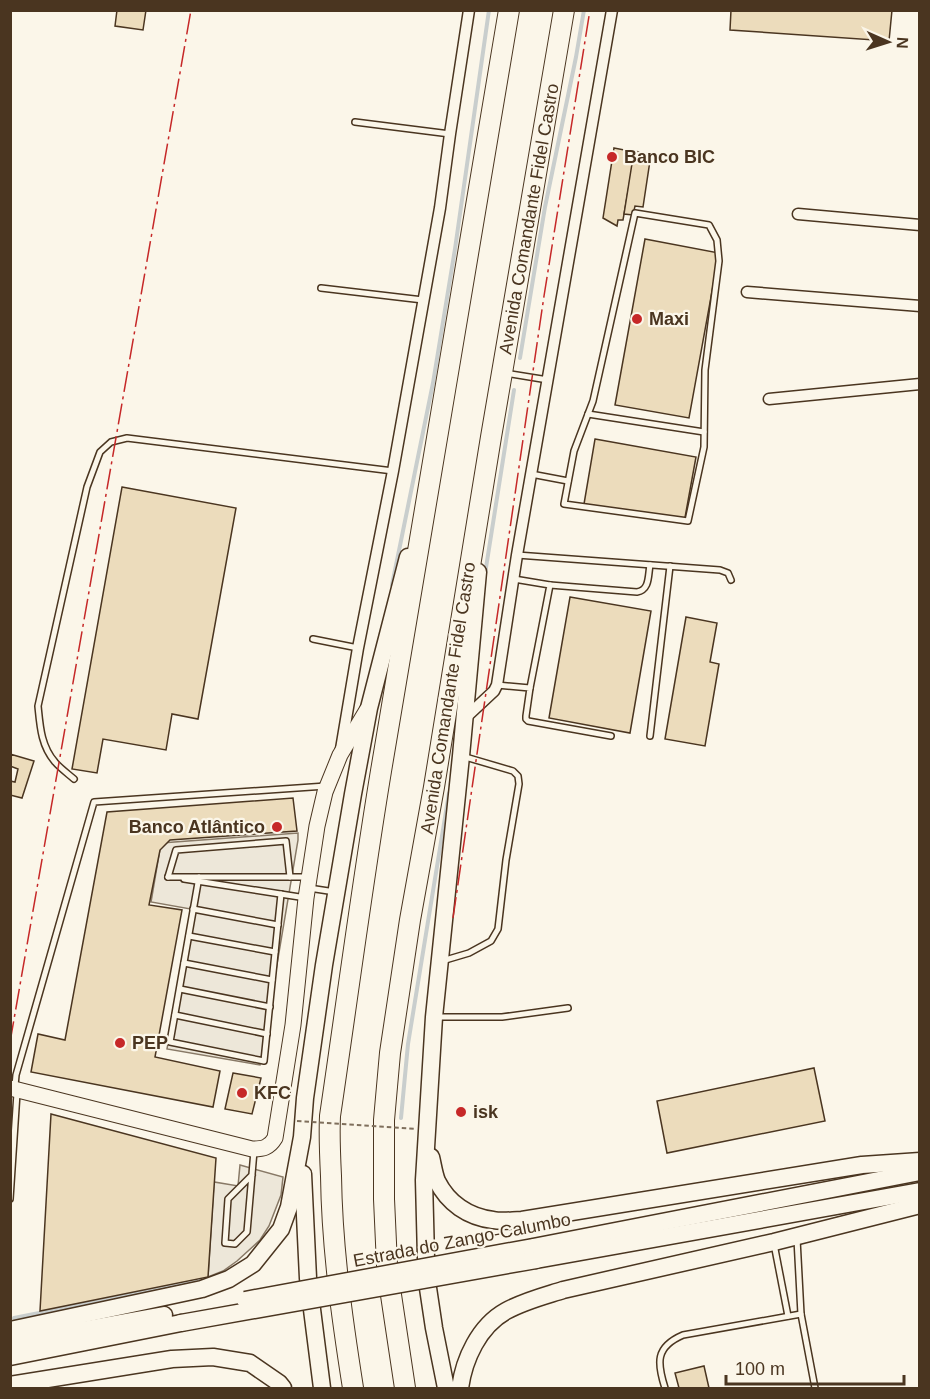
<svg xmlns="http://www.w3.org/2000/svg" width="930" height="1399" font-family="Arial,sans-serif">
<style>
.parking{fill:#ede7d9;stroke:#887966;stroke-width:1.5}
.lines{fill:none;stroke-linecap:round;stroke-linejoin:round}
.stream{stroke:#c9cecd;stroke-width:4}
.building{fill:#ecdcbc;stroke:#4a3520;stroke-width:1.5}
.lane-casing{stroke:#4a3520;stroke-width:8}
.street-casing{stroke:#4a3520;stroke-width:13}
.secondary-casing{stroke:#4a3520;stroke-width:17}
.primary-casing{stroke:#4a3520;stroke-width:19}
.highway-casing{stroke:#4a3520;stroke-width:22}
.lane{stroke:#fbf6e9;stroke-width:5}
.street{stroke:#fbf6e9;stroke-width:10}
.secondary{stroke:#fbf6e9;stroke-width:15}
.primary{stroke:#fbf6e9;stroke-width:16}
.highway{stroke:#fbf6e9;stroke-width:20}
.primary-bridge-casing{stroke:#4a3520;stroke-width:19;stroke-linecap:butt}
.path-bridge{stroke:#7f6f5c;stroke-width:2;stroke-dasharray:4.5 3;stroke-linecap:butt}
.primary-bridge{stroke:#fbf6e9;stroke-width:16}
.power{stroke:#c62828;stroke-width:1.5;stroke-dasharray:21 4.5 3 4.5;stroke-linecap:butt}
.poi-dot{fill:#c62828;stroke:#fbf6e9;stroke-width:2}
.labels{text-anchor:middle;stroke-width:4.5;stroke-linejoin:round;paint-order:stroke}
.poi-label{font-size:18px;font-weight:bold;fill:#4a3520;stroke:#fbf6e9;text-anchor:start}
.street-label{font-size:18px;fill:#4a3520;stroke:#fbf6e9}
</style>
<rect width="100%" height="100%" fill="#fbf6e9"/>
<g class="parking">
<path d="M298,833V840L260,1065L167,1049L191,909L151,902L161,843Z"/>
<path d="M240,1165L283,1177L281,1195L269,1226L260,1240L237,1261L223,1271L208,1277L214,1182L238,1186Z"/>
</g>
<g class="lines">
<g class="stream">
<path d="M520,358L545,207L576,57L584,10"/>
<path d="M485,574L514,390"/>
<path d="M392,585L433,383L455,249L489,10"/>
<path d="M401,1118L408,1044L449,793"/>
<path d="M14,1318L201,1281"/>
</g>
</g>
<g class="building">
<path d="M117,10H146L143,30L115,26Z"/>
<path d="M731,10H892L889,41L730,30Z"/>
<path d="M614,148L635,152L623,220H618L617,226L603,218Z"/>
<path d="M634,151L651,154L643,207L635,206L633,215L624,214Z"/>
<path d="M645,239L719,253L689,418L615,405Z"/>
<path d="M595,439L696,457L684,523L584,504Z"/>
<path d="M122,487L236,508L198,719L172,714L166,750L103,739L97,773L72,769Z"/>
<path d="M570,597L651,611L630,733L549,718Z"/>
<path d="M686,617L717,623L710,662L719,664L705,746L665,739Z"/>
<path d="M10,754L34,761L22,798L10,795V781L15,782L18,769L10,766Z"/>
<path d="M293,798L297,831L170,840L160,850L149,905L182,910L155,1057L220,1071L213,1107L31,1072L38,1034L65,1040L107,812Z"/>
<path d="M814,1068L825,1121L667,1153L657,1101Z"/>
<path d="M233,1073L261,1078L252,1114L225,1109Z"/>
<path d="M51,1114L216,1158L208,1277L40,1311Z"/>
<path d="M704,1366L709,1388H679L675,1373Z"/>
</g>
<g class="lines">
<defs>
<g id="lane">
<path d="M355,122L450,134"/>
<path d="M635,213L709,225L717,240L719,261L705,370L704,447L688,521L564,504L574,451L593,401Z"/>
<path d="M321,288L423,300"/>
<path d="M505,373L548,380"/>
<path d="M588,414L704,432"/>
<path d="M531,474L568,481"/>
<path d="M517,555L720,570L728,573L731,580"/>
<path d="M514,579L550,585L530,688"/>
<path d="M550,585L637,592C650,590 648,575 650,565"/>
<path d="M313,639L358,648"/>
<path d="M497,685L530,688L526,716V719L528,721L611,736"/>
<path d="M650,736L670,566"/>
<path d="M74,779C67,773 60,768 55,762C41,746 40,726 38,706L87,487L100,452L111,442L127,438L393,471"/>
<path d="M168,877L176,850L286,841L290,877"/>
<path d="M168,877H307"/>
<path d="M199,877L170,1042L264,1061L281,894"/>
<path d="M184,879L306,898"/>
<path d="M309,888L335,892"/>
<path d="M193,909L278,925"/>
<path d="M189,936L275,952"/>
<path d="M442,961L469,953L491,941L498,929L506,860L519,784L518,776L513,771L462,756"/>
<path d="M184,963L272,980"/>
<path d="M180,989L270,1007"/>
<path d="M175,1015L267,1034"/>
<path d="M435,1017H502L568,1008"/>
<path d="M15,1086L16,1075L94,802L326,786"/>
<path d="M252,1175L228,1199L225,1243L235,1244L247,1232L254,1151"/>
<path d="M10,1199L17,1093"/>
<path d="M797,1239L801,1314L815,1388"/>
<path d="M774,1244L788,1316"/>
<path d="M665,1388C657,1363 655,1347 683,1335L801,1314"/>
</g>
<g id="street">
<path d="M798,214L920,225"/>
<path d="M747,292L920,306"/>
<path d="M769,399L920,384"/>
<path d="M464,719L494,691L497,685L517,555L612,10"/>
<path d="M341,749L358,648L393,471L440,208L450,134L469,10"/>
</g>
<path id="secondary" d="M10,1088L252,1149C263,1149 269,1148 275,1138L293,1025L306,898L317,826L325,792L340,755L367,710"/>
<g id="primary">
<path d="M431,1157C433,1165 434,1174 437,1181C448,1203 468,1217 493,1220C502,1222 513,1220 522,1220L862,1165L920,1161"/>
<path d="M303,1174L308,1278L322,1388"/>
<path d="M533,1247L920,1172"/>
<path d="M536,1260L920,1191"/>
<path d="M10,1330L202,1289L229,1279L253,1264L281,1229L289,1207L302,1137L305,1098L324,965L353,794L369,708L408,557"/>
<path d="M10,1343L164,1315"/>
<path d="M10,1357L181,1323"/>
<path d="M10,1385L172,1359L213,1357L250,1363L279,1383L283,1388"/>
<path d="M446,1388L434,1328L428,1288L426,1258L424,1180L434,1017L461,756L478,572"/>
<path d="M460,1388C464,1359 479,1326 506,1311C524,1301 544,1296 563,1290L774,1242L920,1205"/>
</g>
<g id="highway">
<path d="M353,1388C342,1318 332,1248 331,1176C330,1156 329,1136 330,1116C347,1001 362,886 381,771C422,517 468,264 509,10"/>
<path d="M405,1388L391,1295L387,1265L384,1199V1120L390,1053L410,920L434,787L491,437L564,10"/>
</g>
</defs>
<use href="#lane" class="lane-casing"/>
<use href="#street" class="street-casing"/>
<use href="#secondary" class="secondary-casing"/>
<use href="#primary" class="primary-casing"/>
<use href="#highway" class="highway-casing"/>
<use href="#lane" class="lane"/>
<use href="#street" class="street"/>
<use href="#secondary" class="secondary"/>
<use href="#primary" class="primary"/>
<use href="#highway" class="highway"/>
<defs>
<g id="primary-bridge">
<path d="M245,1300L533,1247"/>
<path d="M181,1323L536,1260"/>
</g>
</defs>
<use href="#primary-bridge" class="primary-bridge-casing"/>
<path class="path-bridge" d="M297,1121L416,1129"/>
<use href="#primary-bridge" class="primary-bridge"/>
<g class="power">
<path d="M453,918L544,296L590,10"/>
<path d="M10,1042L191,10"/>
</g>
</g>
<g class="poi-dot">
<circle cx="612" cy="157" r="6"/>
<circle cx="637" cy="319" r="6"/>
<circle cx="277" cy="827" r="6"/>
<circle cx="120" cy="1043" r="6"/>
<circle cx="242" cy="1093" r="6"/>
<circle cx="461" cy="1112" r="6"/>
</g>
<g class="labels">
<g class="poi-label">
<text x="624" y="163">Banco BIC</text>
<text x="649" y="325">Maxi</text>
<text x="265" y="833" text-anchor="end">Banco Atlântico</text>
<text x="132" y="1049">PEP</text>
<text x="254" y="1099">KFC</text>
<text x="473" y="1118">isk</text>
</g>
<g class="street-label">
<text transform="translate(529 219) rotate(-80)" y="6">Avenida Comandante Fidel Castro</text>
<text transform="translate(448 698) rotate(-81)" y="6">Avenida Comandante Fidel Castro</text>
<text transform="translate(462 1240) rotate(-11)" y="6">Estrada do Zango-Calumbo</text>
</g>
</g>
<rect width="930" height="1399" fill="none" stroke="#4a3520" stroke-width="24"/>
<g transform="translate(888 42) rotate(93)" stroke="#fbf6e9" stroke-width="4.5" paint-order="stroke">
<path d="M0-4.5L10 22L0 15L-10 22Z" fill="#4a3520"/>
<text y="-9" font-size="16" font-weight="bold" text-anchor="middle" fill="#4a3520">N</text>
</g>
<path d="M726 1375v9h178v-9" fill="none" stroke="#4a3520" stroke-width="3"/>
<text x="735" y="1375" font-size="18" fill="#4a3520" stroke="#fbf6e9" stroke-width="4.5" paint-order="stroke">100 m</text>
</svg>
